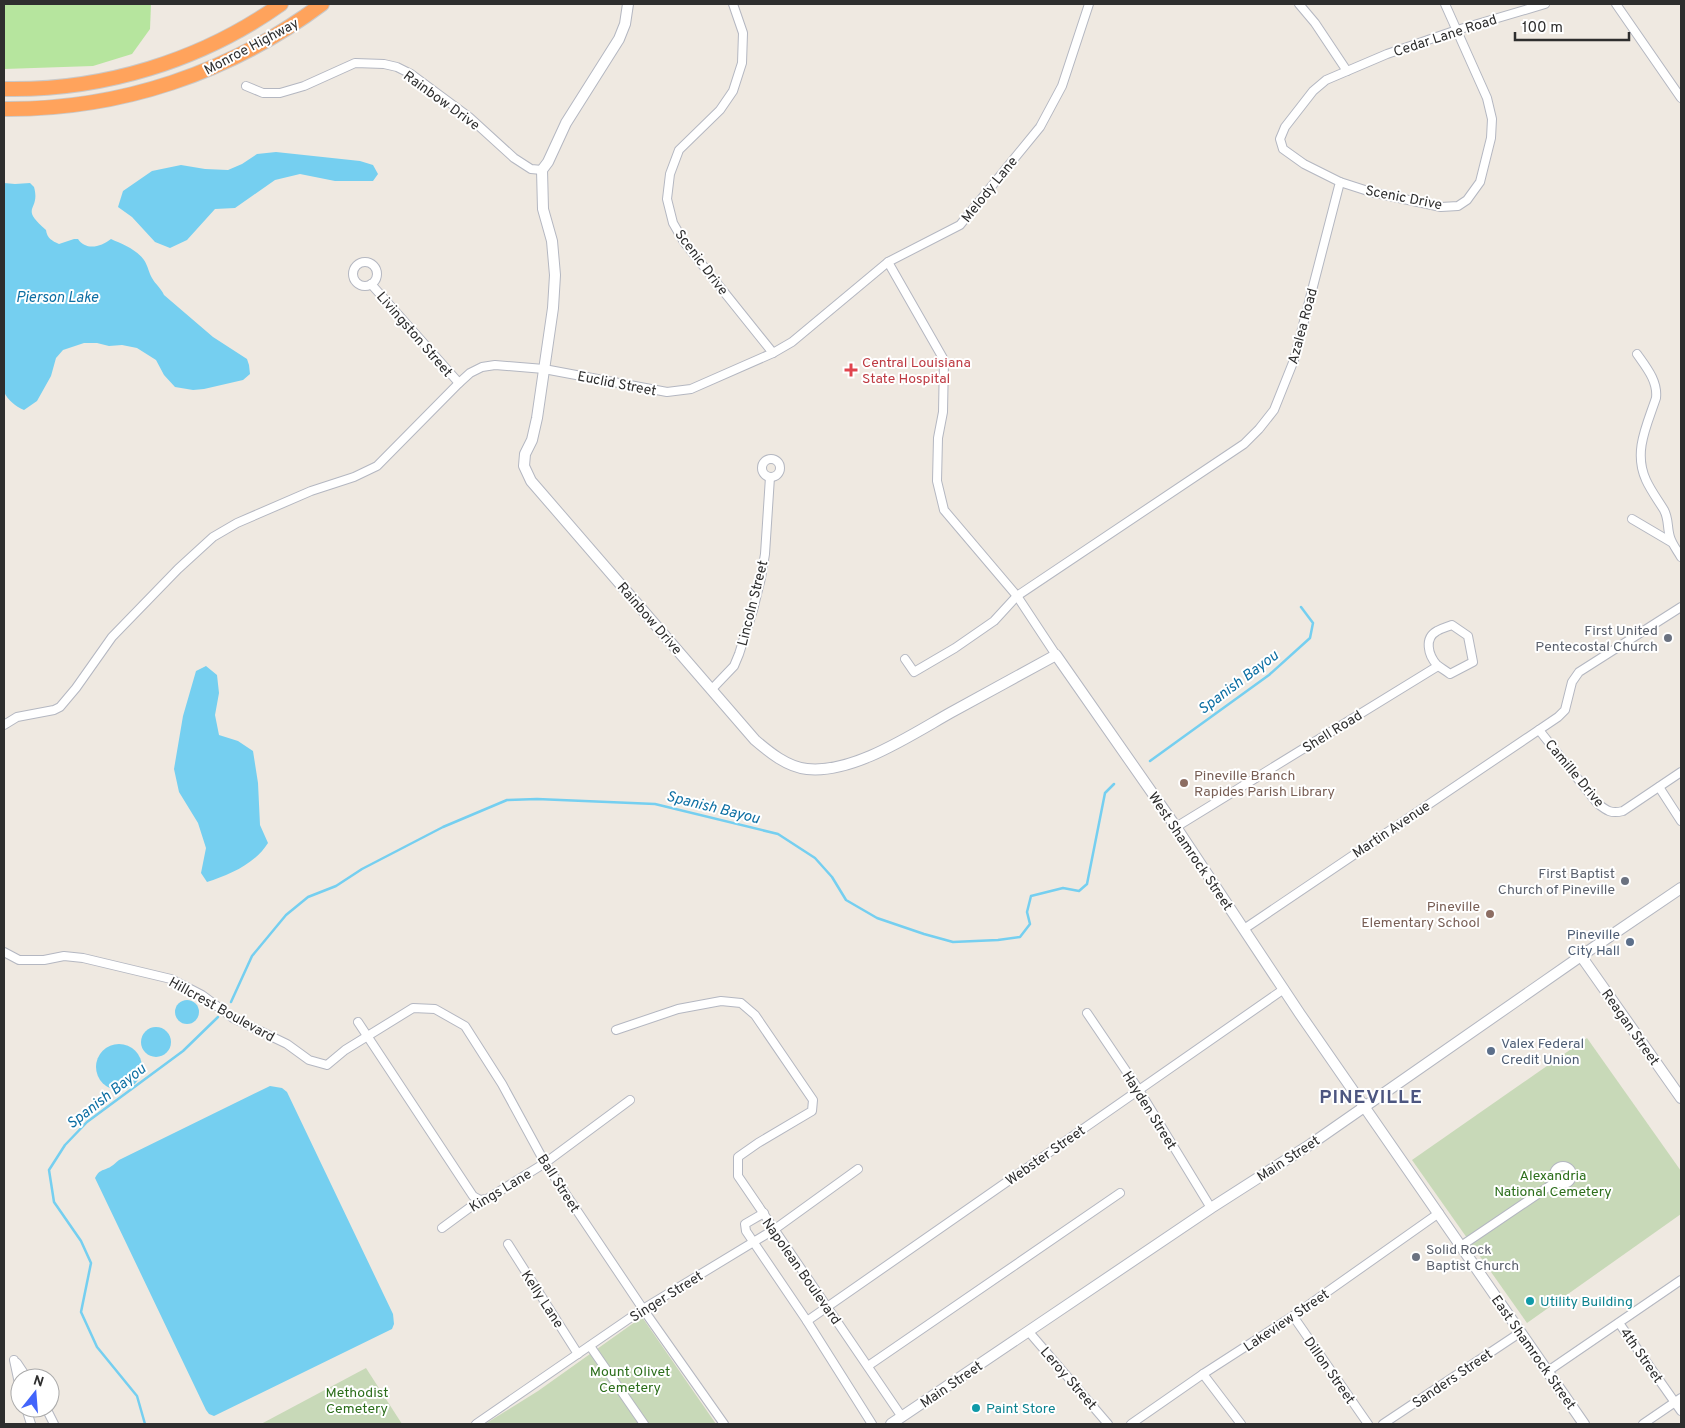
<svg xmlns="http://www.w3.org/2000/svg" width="1685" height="1428" font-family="Overpass,sans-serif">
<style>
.green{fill:#b6e59e}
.cemetery{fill:#c8d9b8}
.water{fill:#75cff0}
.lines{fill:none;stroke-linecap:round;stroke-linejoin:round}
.stream{stroke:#75cff0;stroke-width:2.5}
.street-casing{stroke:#b4b7c1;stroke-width:10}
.secondary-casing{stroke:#b4b7c1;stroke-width:12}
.highway-casing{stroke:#c9c9c9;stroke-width:16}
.street{stroke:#fff;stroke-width:8}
.secondary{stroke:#fff;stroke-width:10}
.highway{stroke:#ffa35c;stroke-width:14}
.health-dot{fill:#e0444e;stroke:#fff;stroke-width:2}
.worship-dot{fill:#6b7280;stroke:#fff;stroke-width:2}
.education-dot{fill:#8d6e63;stroke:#fff;stroke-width:2}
.service-dot{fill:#5c6f8a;stroke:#fff;stroke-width:2}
.culture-dot{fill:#0f9aa8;stroke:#fff;stroke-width:2}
.labels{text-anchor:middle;stroke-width:4;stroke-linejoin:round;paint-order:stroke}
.street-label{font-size:14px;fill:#2e2e2e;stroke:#fff}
.health-label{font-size:14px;fill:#be3a42;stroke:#fff;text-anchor:start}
.worship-label{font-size:14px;fill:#5b616d;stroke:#fff;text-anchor:end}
.education-label{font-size:14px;fill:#785e54;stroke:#fff;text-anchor:start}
.service-label{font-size:14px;fill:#4e5e75;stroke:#fff;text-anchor:end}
.park-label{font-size:14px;fill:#2c6e1b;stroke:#fff}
.culture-label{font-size:14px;fill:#0d838f;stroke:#fff;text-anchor:start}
.water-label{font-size:15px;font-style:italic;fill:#0d6fa3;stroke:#fff}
.district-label{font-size:19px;font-weight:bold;letter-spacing:1px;fill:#4d5680;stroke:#fff}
</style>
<rect width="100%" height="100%" fill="#efe9e1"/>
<path class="green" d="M4,4H151L150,29L132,54L93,66L4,69Z"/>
<g class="cemetery">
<path d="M1587,1038L1681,1171V1214L1527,1323L1412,1160Z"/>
<path d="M642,1317L716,1424H485L538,1391Z"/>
<path d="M366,1368L402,1424H261Z"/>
</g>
<g class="water">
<path d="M276,152L360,161L373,165L378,174L373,181H335L300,174L275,180L235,208L215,209L187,240L170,248L155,242L132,217L118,207L123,191L152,171L181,165L205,169L228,170L242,164L257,154Z"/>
<path d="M4,183L15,184L30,183L34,187C41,212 18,206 46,230C47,238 52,241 59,244L74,239H78C86,251 101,247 111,239C122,244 136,249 144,260C148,266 149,273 152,278C156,285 161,288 164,295L213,337L247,359L249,365L250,374L243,380L204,389L193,390L175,387L164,375L156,360L137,348L122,345L109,346L97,343H84L63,350L56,358L51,376L37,401L24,410C15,406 8,400 4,392Z"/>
<path d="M206,666L217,675L219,693L215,715L219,735L238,741L253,751L258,783L260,825L268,843C255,864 229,875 207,882L201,873L206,848L198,823L179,792L174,769L183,716L196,671Z"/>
<circle cx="187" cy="1012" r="12"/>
<circle cx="156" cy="1042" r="15"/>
<circle cx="119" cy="1067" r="23"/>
<path d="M270,1086L282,1088L287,1092L393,1314L394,1324L392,1329L214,1416L209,1414L206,1410L95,1178C99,1170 102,1171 108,1168C112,1167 116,1162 119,1160Z"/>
</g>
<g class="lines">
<g class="stream">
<path d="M1150,761L1269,675L1310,638L1313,623L1301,607"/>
<path d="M231,1002L252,956L286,915L308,897L336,886L362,869L443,827L507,800L537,799L655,804L778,834L815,858L832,877L846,900L877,918L924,934L953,942L998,940L1020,937L1030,924L1027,912L1031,896L1063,888L1079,891L1087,884L1105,793L1114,784"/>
<path d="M145,1424L137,1396L97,1347L81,1312L91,1263L81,1241L54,1202L49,1170L65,1145L87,1122L183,1051L218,1017"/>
</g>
<defs>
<g id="street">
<path d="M733,4L743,33L742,63L733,91L720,110L679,150L670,174L667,199L673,223L684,242L773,353"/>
<path d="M1299,4L1315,23L1347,71"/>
<path d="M1616,4L1681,98"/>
<path d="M246,86L263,93H280L304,86L355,63L384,64L397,67L411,74L469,117L514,158L531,169L542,170"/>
<path d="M1340,182L1371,192L1441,207L1458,206L1467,200L1480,182L1491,138L1492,119L1487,98L1445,4"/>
<path d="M888,262L944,360L943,412L938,438L937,481L944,510L1017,596L1056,655"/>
<circle cx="365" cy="274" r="12"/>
<path d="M371,284L459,383"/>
<path d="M1637,354C1646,367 1658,381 1656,398C1647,425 1633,452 1646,480C1651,491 1658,500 1664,510C1669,519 1667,528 1670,537C1672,544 1677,550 1681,557"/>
<circle cx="771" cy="468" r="9"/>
<path d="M1632,519L1671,542"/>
<path d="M1452,625L1468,636L1473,662L1450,674C1446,671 1441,668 1437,665C1428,655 1424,638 1437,631C1442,628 1447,627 1452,625Z"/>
<path d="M905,659L914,672L955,648L994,621L1017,596L1244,444L1259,429L1274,410L1294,360L1340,182L1304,164L1283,149L1280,139L1285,127L1313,91L1326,80L1387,54L1457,30L1545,4"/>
<path d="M712,689L734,666L739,654L753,610L761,578L765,554L770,477"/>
<path d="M4,725L17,717L54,710L60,707L76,688L112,637L178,569L213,537L237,523L311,491L354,477L377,466L459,383L470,373L482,367L495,365L544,369L667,392L691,389L773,353L792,342L888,262L960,225L1040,127L1062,86L1089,4"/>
<path d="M1539,730L1597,803C1607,811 1611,814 1623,811L1681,772"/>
<path d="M1659,787L1681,821"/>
<path d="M1176,827L1438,666"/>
<path d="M1244,929L1558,717L1565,710L1572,682L1579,672L1681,607"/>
<path d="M4,952L19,960H44L64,956L83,958L171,979L202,995L233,1018L287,1044L309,1060L327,1065L345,1050L413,1008L435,1009L465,1026L502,1084L545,1163L643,1309L724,1424"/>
<path d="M1087,1013L1139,1090L1211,1208"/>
<path d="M358,1022L473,1196L480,1200"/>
<path d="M616,1030L678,1009L721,1001L741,1003L755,1015L813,1100L812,1111L758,1143L738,1157V1176L902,1417"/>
<circle cx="1563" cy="1175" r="9"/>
<path d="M764,1213L745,1224L746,1231L807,1321L872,1424"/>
<path d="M442,1228L480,1200L487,1199L545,1163L630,1100"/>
<path d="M508,1244L578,1354"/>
<path d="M1461,1246L1557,1181"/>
<path d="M1293,1316L1368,1424"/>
<path d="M807,1321L1284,989"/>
<path d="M1619,1323L1681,1411"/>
<path d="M1029,1332L1108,1424"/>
<path d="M590,1346L644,1424"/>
<path d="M14,1360L20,1388"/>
<path d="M17,1363L27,1378"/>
<path d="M868,1366L1120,1193"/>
<path d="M1548,1371L1681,1280"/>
<path d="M1203,1374L1241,1424"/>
<path d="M26,1408L31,1424"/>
<path d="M46,1408L54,1424"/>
<path d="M476,1424L643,1309L775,1229L858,1169"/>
<path d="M1131,1424L1203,1374L1293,1316L1439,1213"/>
<path d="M1383,1424L1521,1332"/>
<path d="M1643,1424L1681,1398"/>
</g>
<g id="secondary">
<path d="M628,4L625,24L619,39L566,123L548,162L542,170L543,209L552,241L555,275L553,308L537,418L532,440L525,454L524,466L531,481L755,740C769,752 787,767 807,769C853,774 911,735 950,713C985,694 1021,674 1056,655L1176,827L1300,1014L1584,1424"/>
<path d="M1581,956L1681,1098"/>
<path d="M891,1424L1211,1208L1311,1144L1581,956L1681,888"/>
</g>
<g id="highway">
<path d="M4,89C102,91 201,61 281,4"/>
<path d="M4,109C119,110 230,73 322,4"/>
</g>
</defs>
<use href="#street" class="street-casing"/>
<use href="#secondary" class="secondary-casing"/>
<use href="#highway" class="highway-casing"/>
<use href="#street" class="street"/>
<use href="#secondary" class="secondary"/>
<use href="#highway" class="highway"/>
</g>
<path class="health-dot" d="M848.5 362.5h5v5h5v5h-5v5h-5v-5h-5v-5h5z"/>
<g class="worship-dot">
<circle cx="1668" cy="638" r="5"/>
<circle cx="1625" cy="881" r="5"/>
<circle cx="1416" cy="1257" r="5"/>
</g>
<g class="education-dot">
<circle cx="1184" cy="783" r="5"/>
<circle cx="1490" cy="914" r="5"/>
</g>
<g class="service-dot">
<circle cx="1630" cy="942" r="5"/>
<circle cx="1491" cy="1051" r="5"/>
</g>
<g class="culture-dot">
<circle cx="1530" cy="1301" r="5"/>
<circle cx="976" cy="1408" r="5"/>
</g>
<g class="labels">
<g class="street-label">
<text transform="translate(1445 35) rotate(-18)" y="5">Cedar Lane Road</text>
<text transform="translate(251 46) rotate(-28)" y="5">Monroe Highway</text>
<text transform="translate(442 100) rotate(36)" y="5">Rainbow Drive</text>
<text transform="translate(989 189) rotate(-51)" y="5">Melody Lane</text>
<text transform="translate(1404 197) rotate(11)" y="5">Scenic Drive</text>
<text transform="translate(702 262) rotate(53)" y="5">Scenic Drive</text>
<text transform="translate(1302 326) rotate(-75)" y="5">Azalea Road</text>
<text transform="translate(415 334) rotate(49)" y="5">Livingston Street</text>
<text transform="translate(617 383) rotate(11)" y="5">Euclid Street</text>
<text transform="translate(752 603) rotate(-76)" y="5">Lincoln Street</text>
<text transform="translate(650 618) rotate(49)" y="5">Rainbow Drive</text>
<text transform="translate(1332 731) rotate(-32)" y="5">Shell Road</text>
<text transform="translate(1575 773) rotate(50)" y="5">Camille Drive</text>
<text transform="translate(1391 829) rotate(-34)" y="5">Martin Avenue</text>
<text transform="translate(1191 851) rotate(56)" y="5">West Shamrock Street</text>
<text transform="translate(222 1009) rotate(29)" y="5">Hillcrest Boulevard</text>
<text transform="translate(1631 1027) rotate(55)" y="5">Reagan Street</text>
<text transform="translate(1150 1110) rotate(58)" y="5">Hayden Street</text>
<text transform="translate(1045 1155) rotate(-35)" y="5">Webster Street</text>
<text transform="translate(1288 1158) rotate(-33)" y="5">Main Street</text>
<text transform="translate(559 1183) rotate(57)" y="5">Ball Street</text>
<text transform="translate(500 1190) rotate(-31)" y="5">Kings Lane</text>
<text transform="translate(802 1271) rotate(55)" y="5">Napolean Boulevard</text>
<text transform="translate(666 1296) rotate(-32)" y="5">Singer Street</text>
<text transform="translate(543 1299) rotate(57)" y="5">Kelly Lane</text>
<text transform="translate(1286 1320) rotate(-34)" y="5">Lakeview Street</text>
<text transform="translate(1534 1352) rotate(55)" y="5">East Shamrock Street</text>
<text transform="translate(1642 1355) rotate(55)" y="5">4th Street</text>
<text transform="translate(1330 1370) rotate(55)" y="5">Dillon Street</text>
<text transform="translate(1069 1378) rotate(49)" y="5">Leroy Street</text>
<text transform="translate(1452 1378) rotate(-34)" y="5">Sanders Street</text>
<text transform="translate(951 1384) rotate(-34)" y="5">Main Street</text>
</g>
<g class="health-label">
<text x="862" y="367">Central Louisiana<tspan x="862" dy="16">State Hospital</tspan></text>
</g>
<g class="worship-label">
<text x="1658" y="635">First United<tspan x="1658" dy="16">Pentecostal Church</tspan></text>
<text x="1615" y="878">First Baptist<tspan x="1615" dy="16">Church of Pineville</tspan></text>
<text x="1426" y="1254" text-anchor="start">Solid Rock<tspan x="1426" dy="16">Baptist Church</tspan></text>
</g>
<g class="education-label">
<text x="1194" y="780">Pineville Branch<tspan x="1194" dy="16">Rapides Parish Library</tspan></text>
<text x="1480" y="911" text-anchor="end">Pineville<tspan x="1480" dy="16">Elementary School</tspan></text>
</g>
<g class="service-label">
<text x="1620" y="939">Pineville<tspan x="1620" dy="16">City Hall</tspan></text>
<text x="1501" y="1048" text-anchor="start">Valex Federal<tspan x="1501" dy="16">Credit Union</tspan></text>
</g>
<g class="park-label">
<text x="1553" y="1180">Alexandria<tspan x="1553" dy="16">National Cemetery</tspan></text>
<text x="630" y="1376">Mount Olivet<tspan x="630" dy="16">Cemetery</tspan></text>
<text x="357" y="1397">Methodist<tspan x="357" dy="16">Cemetery</tspan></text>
</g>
<g class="culture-label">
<text x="1540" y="1306">Utility Building</text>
<text x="986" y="1413">Paint Store</text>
</g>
<g class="water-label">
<text x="57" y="302">Pierson Lake</text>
<text transform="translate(1238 682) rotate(-37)" y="5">Spanish Bayou</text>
<text transform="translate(713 807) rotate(14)" y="5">Spanish Bayou</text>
<text transform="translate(106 1096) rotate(-38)" y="5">Spanish Bayou</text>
</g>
<g class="district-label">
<text x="1371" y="1103">PINEVILLE</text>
</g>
</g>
<rect width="1685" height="1428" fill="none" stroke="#2e2e2e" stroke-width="10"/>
<g transform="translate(35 1393) rotate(17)"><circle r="24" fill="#ffffff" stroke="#ababab"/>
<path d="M0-4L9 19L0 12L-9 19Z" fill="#4264fb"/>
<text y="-8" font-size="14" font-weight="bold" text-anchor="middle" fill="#2e2e2e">N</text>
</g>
<path d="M1515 32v8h114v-8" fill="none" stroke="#2e2e2e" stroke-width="2.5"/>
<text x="1522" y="32" font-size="15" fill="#2e2e2e" stroke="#ffffff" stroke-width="4" paint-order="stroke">100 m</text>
</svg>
